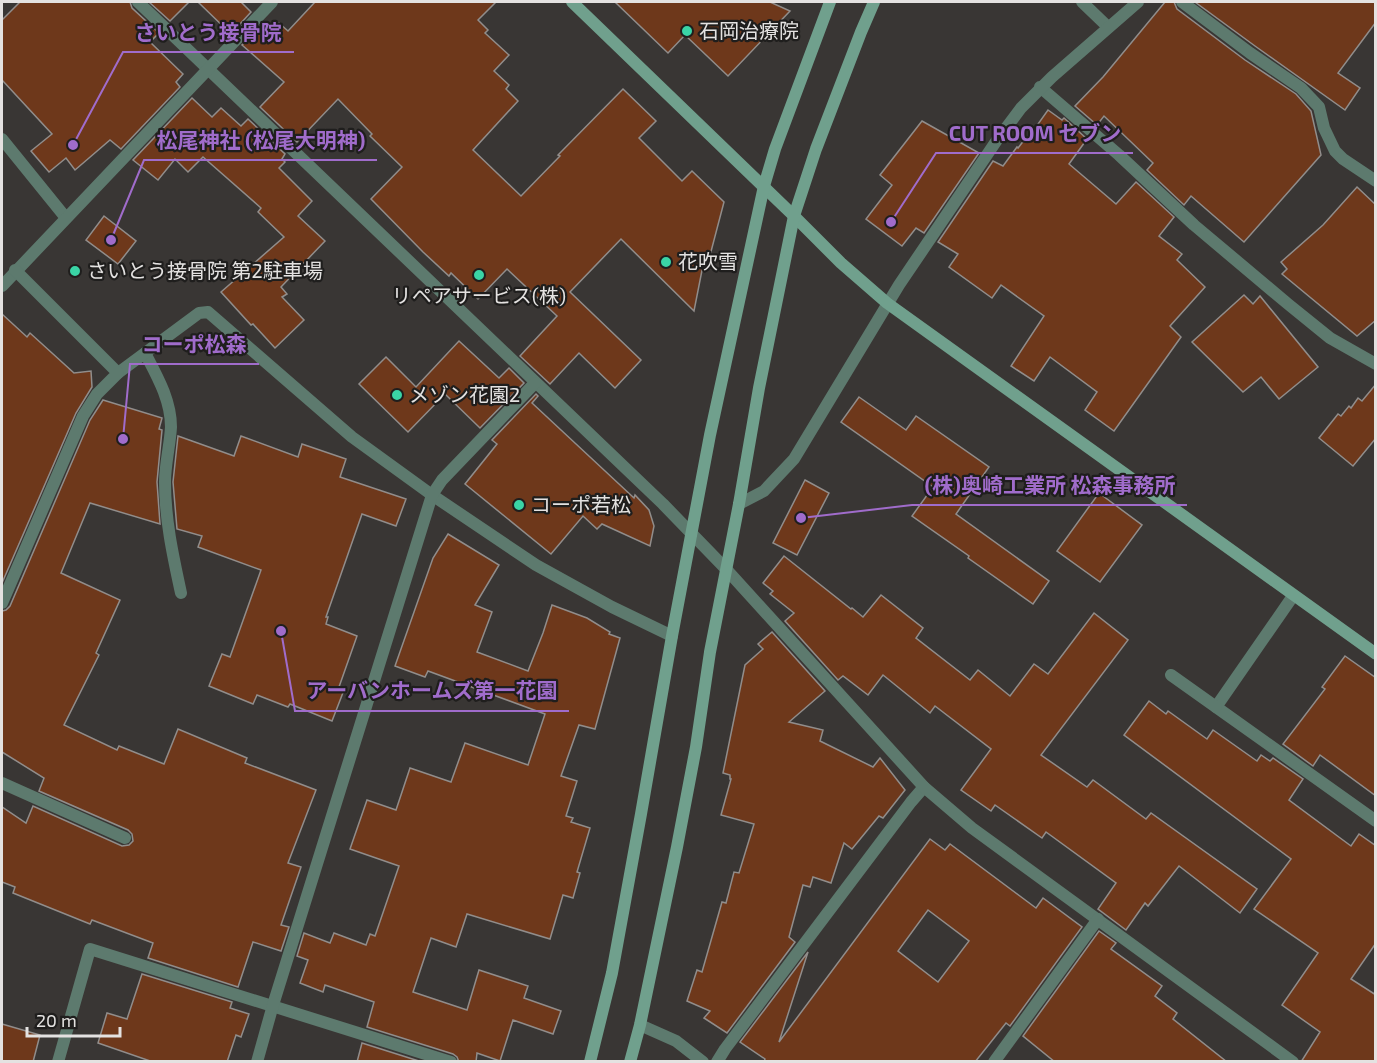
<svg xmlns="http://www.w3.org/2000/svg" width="1377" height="1063" font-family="'Exo 2','Noto Sans JP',sans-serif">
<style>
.building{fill:#6e381b;stroke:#918d8b;stroke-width:1.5;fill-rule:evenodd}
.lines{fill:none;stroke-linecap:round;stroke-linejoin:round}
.lane{stroke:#5d7a6e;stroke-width:12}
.street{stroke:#5d7a6e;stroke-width:12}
.secondary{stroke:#70a08d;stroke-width:12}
.poi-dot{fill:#3ad4a5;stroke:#1f1e1d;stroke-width:2}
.labels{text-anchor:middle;stroke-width:4.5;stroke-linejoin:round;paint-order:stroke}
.poi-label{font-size:20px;fill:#e4e2e1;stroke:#1f1e1d;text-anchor:start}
.leader{fill:none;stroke:#a06ccb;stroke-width:2}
.callout-dot{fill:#a06ccb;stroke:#1f1e1d;stroke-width:2}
.callout-label{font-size:21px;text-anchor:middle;font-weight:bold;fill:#a06ccb;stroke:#1f1e1d;stroke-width:4.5;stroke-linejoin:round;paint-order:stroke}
</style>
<rect width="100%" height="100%" fill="#393634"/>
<g class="building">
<path d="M20,2H130L132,8L159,33L150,42L183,74L176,82L180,87L121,149L110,140L75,170L66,158L49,172L31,151L52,134L2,80V20Z"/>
<path d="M149,2H189L170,21Z"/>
<path d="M198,2H241L251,12L231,34Z"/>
<path d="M315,2H496L478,20L488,30L485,33L509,55L494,71L509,85L506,89L518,101L473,150L521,196L560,156L558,155L623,89L656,121L639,138L682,181L692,171L724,202L708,263L704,260L694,311L621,239L570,292L641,360L615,388L579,353L550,384L520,356L557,316L507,269L478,299L451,273L449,276L423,252L371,199L402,167L370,136L372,134L338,99L297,142L260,107L284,82L242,45L263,24L271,31L279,23L288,31Z"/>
<path d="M615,2H770L790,11L728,76L685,35L668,53Z"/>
<path d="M1165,2H1174L1177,9L1245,60L1296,94L1311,111L1321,155L1244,242L1191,196L1184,205L1147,170L1153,163L1104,116L1097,125L1075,106L1103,77Z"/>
<path d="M1195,2H1376V22L1338,73L1360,88L1345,110L1255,46Z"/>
<path d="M192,98L212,117L221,108L241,126L248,119L285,154L282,159L285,162L279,168L312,201L298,216L325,241L281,287L287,294L282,297L304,320L275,348L253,324L251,325L221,292L284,237L258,212L261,208L203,157L188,172L175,159L158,180L133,160Z"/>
<path d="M1048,110L1062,120L1064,118L1087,139L1069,164L1116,204L1136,182L1174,217L1159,236L1182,254L1177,260L1205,287L1170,326L1181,337L1114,431L1085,410L1097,392L1050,357L1034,381L1011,366L1044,316L1001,285L992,298L949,267L958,254L938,242L993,161L1003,166L1017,147L1018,148L1025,139L1026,141Z"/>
<path d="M922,121L979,153L924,233L916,228L902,246L866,219L892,185L880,175Z"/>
<path d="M1357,187L1376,205V320L1357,336L1282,274L1287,269L1281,262L1323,225Z"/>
<path d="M104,216L136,241L118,264L86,240Z"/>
<path d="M1244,295L1253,304L1260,296L1318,367L1279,399L1261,377L1243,392L1192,342Z"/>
<path d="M2,314L27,337L30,333L74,373L91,371L92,387L76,413L2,583Z"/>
<path d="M459,341L499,378L509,368L524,383L480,428L445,394L408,432L359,384L386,357L416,387Z"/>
<path d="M1376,384V438L1353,466L1319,438L1338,414L1341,416L1349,406L1351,408L1358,398L1362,401Z"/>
<path d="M536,394L538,396L532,403L634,498L635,495L649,510L654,526L650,546L602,524L597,529L583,516L551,554L465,484L497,444L492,440Z"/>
<path d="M859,397L906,430L916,416L989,467L956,514L1049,581L1033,604L968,558L969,556L912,516L933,487L841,422Z"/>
<path d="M103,400L162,418L159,429L162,430L157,482L160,524L90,503L61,573L120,600L96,653L99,655L64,725L117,750L119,746L164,764L178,729L247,758L245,763L316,790L288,863L301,867L281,925L289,927L281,951L253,942L238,987L148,958L153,943L92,920L90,924L13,893L15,887L2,882V807L26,823L33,806L122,846L129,845L133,841L132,834L128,830L39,791L44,778L2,752V611L6,610L10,606L90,420Z"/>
<path d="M178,436L234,456L241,436L298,457L302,444L346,459L340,477L406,499L396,526L362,514L326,617H328L326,624L357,636L339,687L344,690L332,721L290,704L288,707L257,695L253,704L209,686L222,654L230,657L261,570L198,547L202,536L177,529L173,482Z"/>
<path d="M805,480L829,493L797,555L773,543Z"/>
<path d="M1099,493L1142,525L1100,582L1057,551Z"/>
<path d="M448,534L499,565L475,605L492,612L477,652L528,671L543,633L552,605L587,618L610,632L609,634L620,638L595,729L579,725L561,776L577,781L566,816L573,818L571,822L590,828L577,872L580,873L573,898L563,895L550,939L467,914L456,947L431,938L413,992L467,1010L479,970L528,986L524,998L561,1011L553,1034L513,1020L500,1061L477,1053L476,1062H459L457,1057L453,1054L367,1027L374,1002L325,985L323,992L300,983L308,960L297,956L304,933L330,943L334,933L366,945L370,934L375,936L399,866L350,849L367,800L396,810L410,768L451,782L465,743L528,765L545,714L428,671L425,677L395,666L433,558Z"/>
<path d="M784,556L851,609L852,608L863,617L881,595L923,628L916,638L970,680L978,670L1010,696L1034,664L1048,674L1094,613L1128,640L1041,755L1087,787L1093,780L1146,819L1151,813L1257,889L1240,913L1179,866L1148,906L1145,903L1126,930L1098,909L1116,883L1046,832L1042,838L995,805L991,811L961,790L991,749L935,706L930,713L883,675L868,695L843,676L838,680L785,621L794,613L770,594L773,591L763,583Z"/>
<path d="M772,632L825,691L789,722L823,730L820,741L873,767L880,758L905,790L883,818L879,816L852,849L844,843L831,883L813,877L810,887L803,885L789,937L795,942L727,1033L704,1018L710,1011L687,1001L697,970L702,972L722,902L726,903L734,872L739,873L754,824L721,815L731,779H730V775L723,773L745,665L763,649L758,644Z"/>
<path d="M1345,656L1376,678V796L1320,755L1313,766L1283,744L1325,689L1322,687Z"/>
<path d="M1149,701L1166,714L1168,711L1207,739L1213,730L1257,761L1261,755L1270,761L1273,758L1303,779L1289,800L1351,846L1359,834L1376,846V943L1351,979L1376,995V1062H1301L1320,1032L1282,1005L1318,953L1254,909L1291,859L1124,735Z"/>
<path d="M930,839L945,850L950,844L1036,908L1043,898L1082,927L1010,1026L1006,1023L975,1062H764L765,1059L740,1042L808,952L779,1042ZM928,910L969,941L938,982L898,951Z"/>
<path d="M1099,931L1116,943L1111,949L1162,986L1155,996L1177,1013L1173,1019L1227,1062H1055L1023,1036Z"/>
<path d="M142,974L232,1002L230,1008L249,1014L241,1037L236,1035L227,1062H153L98,1043L107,1013L127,1019Z"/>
<path d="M2,1024L40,1035L33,1062H2Z"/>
<path d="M362,1043L422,1062H357Z"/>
</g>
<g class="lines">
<g class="lane">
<path d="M145,353C157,376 171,400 171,427C170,445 165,464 165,482C165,520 173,556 181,593"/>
<path d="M717,1062L725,1049L911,802L924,787"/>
</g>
<g class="street">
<path d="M138,2L663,504L726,569L924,787L972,828L1293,1062"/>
<path d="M1082,2L1108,27"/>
<path d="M1182,2L1250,53L1301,88L1319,107L1324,128L1335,151L1343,159L1376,181"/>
<path d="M1040,87L1119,155L1194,225L1288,304L1330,338L1376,364"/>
<path d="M2,139L66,218"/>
<path d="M2,286L272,2"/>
<path d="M118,373L199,313L208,312L352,437L432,495L536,565L612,607L672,636"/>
<path d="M739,504L764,491L794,459L899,285L997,140L1021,108L1052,77L1138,2"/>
<path d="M1293,596L1216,707L1376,821"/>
<path d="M2,603L83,416L97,394L118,373L15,270"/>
<path d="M1171,675L1216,707"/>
<path d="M2,783L125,838"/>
<path d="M640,1025L676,1041L703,1062"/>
<path d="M58,1062L90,949L451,1062"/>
<path d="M257,1062L273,1005L432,495L442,480L535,383"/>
<path d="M994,1062L1098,919"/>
</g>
<g class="secondary">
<path d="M572,2L794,216L841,263L887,303L1376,654"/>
<path d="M590,1062L612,973L641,814L672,636L710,435L764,186L775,149L830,2"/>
<path d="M630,1062L640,1025L677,847L696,747L710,652L739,504L759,388L794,216L816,149L861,32L874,2"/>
</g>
</g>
<g class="poi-dot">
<circle cx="687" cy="31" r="6"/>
<circle cx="666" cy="262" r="6"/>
<circle cx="75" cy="271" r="6"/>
<circle cx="479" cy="275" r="6"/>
<circle cx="397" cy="395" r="6"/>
<circle cx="519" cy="505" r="6"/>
</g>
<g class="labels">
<g class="poi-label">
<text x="699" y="38">石岡治療院</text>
<text x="678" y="269">花吹雪</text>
<text x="87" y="278">さいとう接骨院 第2駐車場</text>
<text x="479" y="303" text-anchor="middle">リペアサービス(株)</text>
<text x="409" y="402">メゾン花園2</text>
<text x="531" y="512">コーポ若松</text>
</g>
</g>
<path class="leader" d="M73 145L123 52H294M891 222L936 153H1133M111 240L144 160H377M123 439L130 364H259M801 518L912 505H1187M281 631L295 711H569"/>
<g class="callout-dot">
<circle cx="73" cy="145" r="6"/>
<circle cx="891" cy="222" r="6"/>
<circle cx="111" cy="240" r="6"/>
<circle cx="123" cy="439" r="6"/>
<circle cx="801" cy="518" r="6"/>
<circle cx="281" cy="631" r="6"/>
</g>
<g class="callout-label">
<text x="208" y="40">さいとう接骨院</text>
<text x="1035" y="141">CUT ROOM セブン</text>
<text x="261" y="148">松尾神社 (松尾大明神)</text>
<text x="194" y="352">コーポ松森</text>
<text x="1050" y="493">(株)奥崎工業所 松森事務所</text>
<text x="432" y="698">アーバンホームズ第一花園</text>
</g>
<rect width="1377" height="1063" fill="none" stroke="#e4e2e1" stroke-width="6"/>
<path d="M27 1027v9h93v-9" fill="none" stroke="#e4e2e1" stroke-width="3"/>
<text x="36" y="1027" font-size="18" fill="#e4e2e1" stroke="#1f1e1d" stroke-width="4.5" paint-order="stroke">20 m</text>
</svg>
